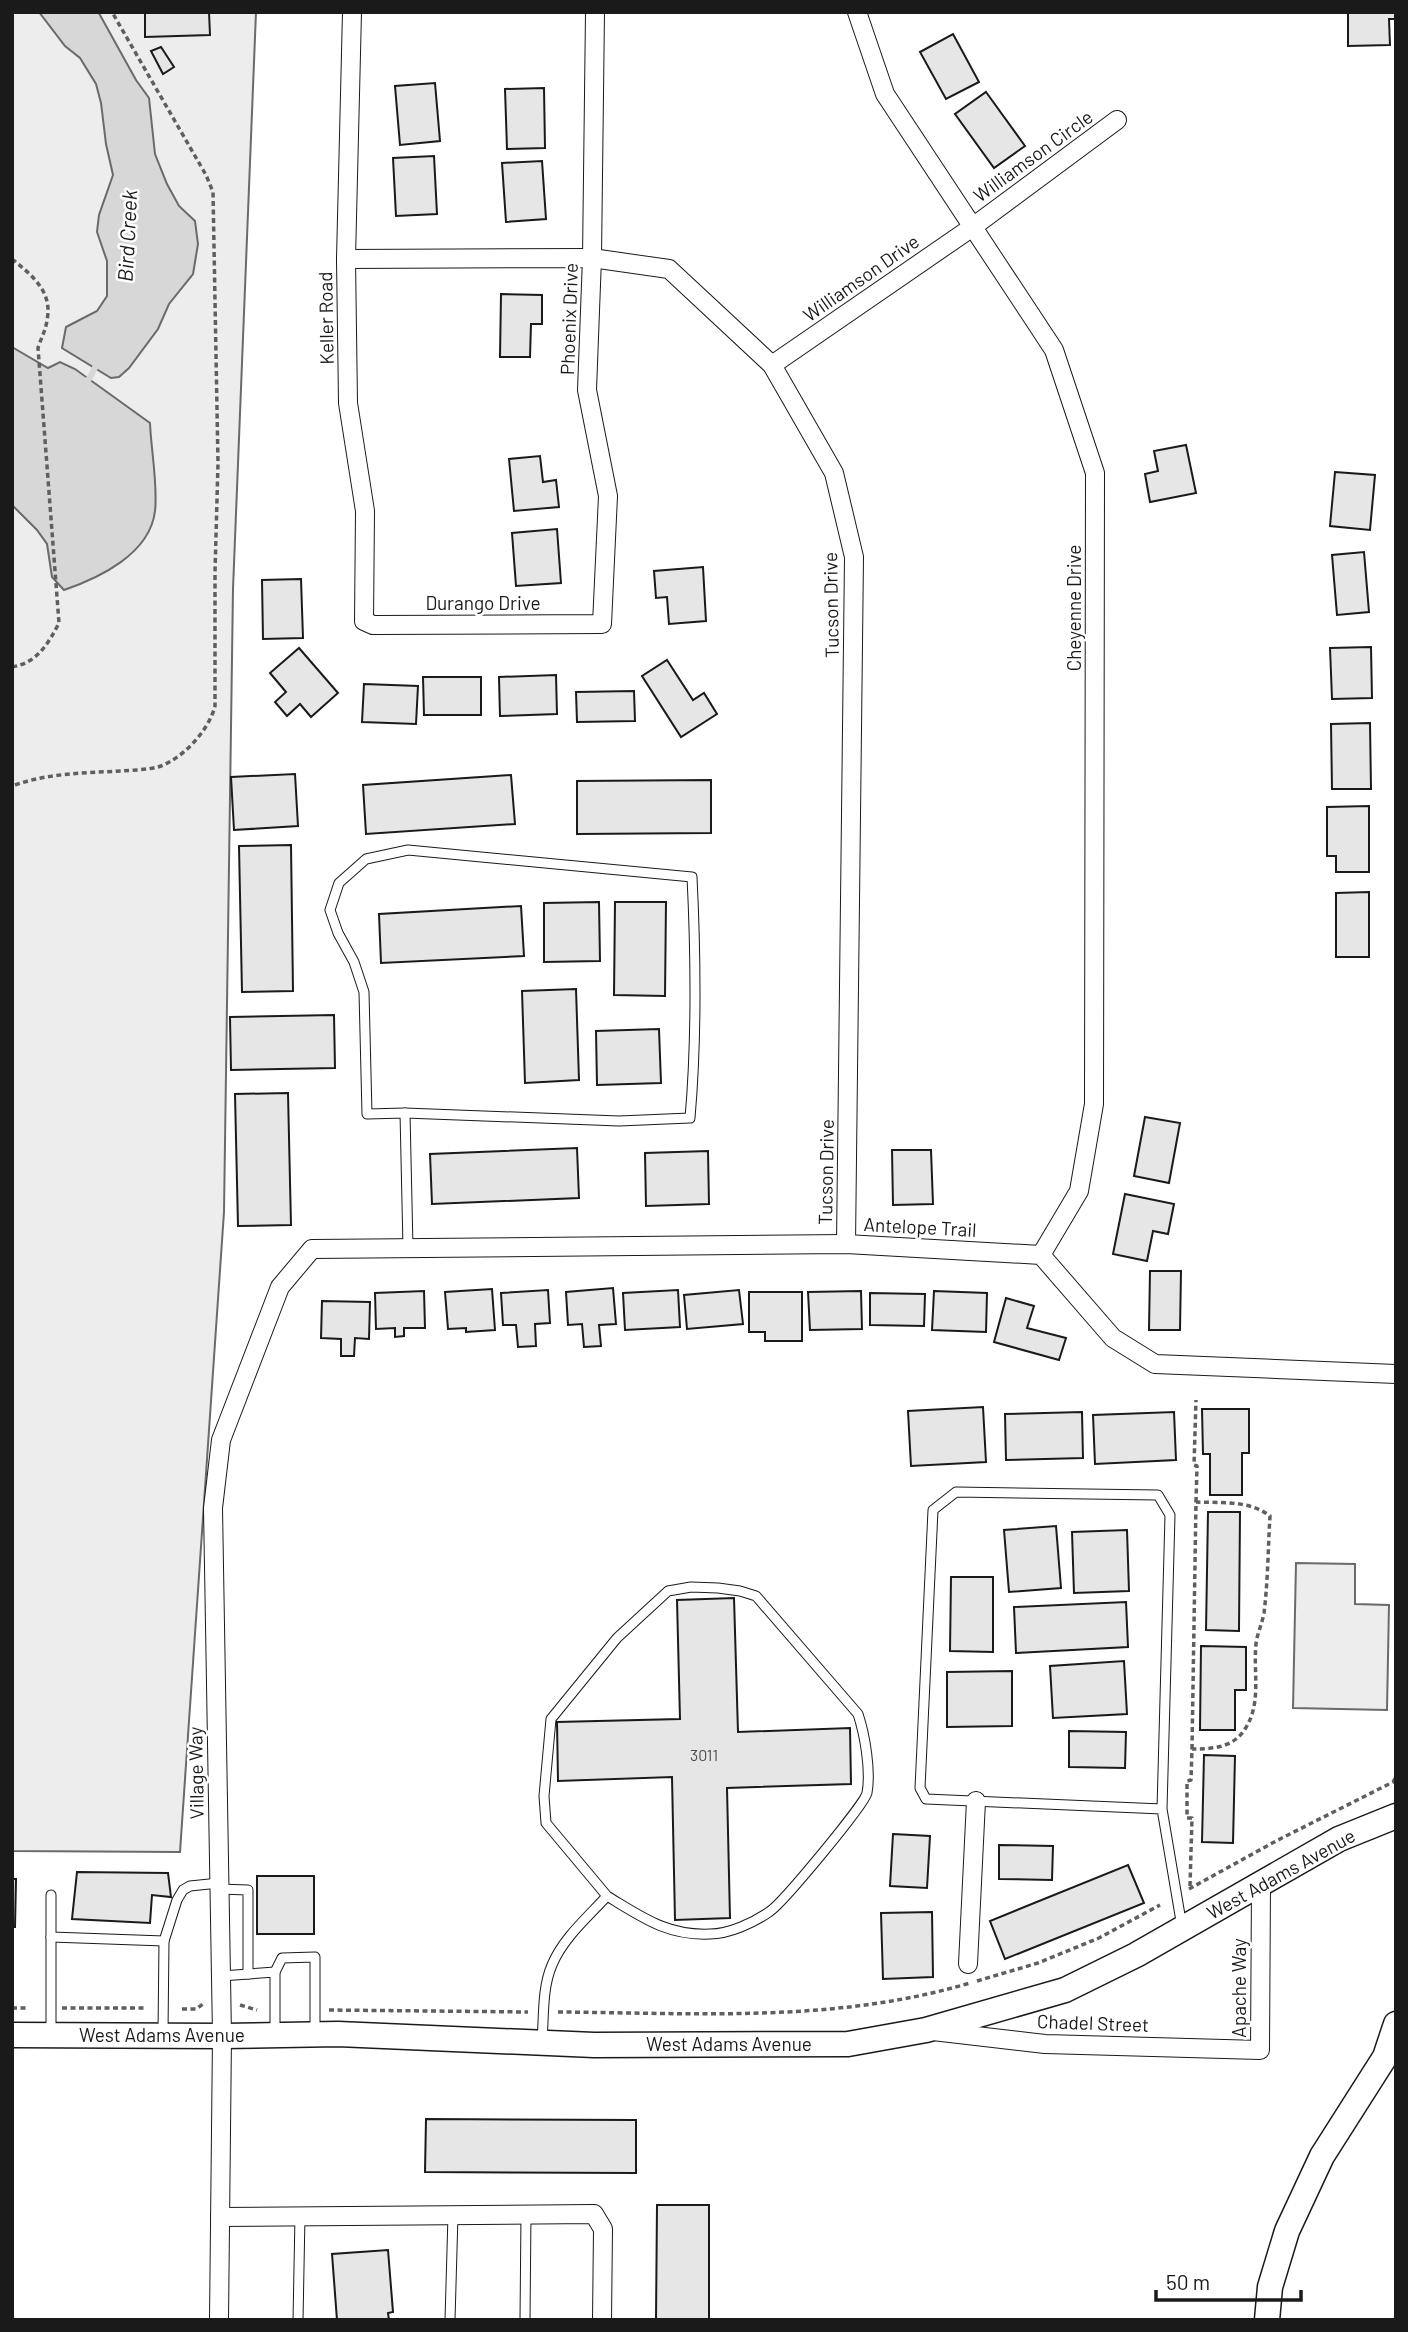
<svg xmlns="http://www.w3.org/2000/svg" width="1408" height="2332" font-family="Barlow,sans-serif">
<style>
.built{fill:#ededed;stroke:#6a6a6a;stroke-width:2}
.water{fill:#d7d7d7;stroke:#6a6a6a;stroke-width:2}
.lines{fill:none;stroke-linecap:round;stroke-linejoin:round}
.stream{stroke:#d7d7d7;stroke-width:6}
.building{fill:#e6e6e6;stroke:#1a1a1a;stroke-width:2}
.lane-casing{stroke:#1a1a1a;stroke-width:11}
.street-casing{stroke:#1a1a1a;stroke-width:20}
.secondary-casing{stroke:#1a1a1a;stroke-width:27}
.path{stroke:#5f5f5f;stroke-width:3.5;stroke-dasharray:5 3.5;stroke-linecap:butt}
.lane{stroke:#fff;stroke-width:9}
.street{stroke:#fff;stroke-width:18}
.secondary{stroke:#fff;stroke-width:24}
.labels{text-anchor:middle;stroke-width:5;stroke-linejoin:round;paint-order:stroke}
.number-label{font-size:16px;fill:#4d4d4d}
.street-label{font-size:19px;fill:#1a1a1a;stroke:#fff}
.water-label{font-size:21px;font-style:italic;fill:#1a1a1a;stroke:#fff}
</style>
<rect width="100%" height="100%" fill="#fff"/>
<g class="built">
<path d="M12,12H256L233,589L224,1212L180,1852L12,1851Z"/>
<path d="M1296,1563L1355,1564V1604L1389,1605L1387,1710L1293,1708Z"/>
</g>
<g class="water">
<path d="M39,12H98L100,15L136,80L149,98L155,154L167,184L179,206L195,221L198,244L193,274L169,304L158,329L129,368L119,377L111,378L62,348L66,327L97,311L107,296V261L97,232L99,215L113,175L106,144L101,103L96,84L80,58L65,46Z"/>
<path d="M12,347L48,368L60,362L75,369L150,423C151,450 158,485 155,511C150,554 99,578 64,590L52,577L47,544L37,530L12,505Z"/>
</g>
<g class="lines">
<path class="stream" d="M82,383L89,379L98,362"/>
</g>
<g class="building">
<path d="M145,12H209L210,35L145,37Z"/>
<path d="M1348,12H1396V19H1389L1390,45L1348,46Z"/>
<path d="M953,34L979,82L946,99L920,52Z"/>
<path d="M161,47L174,67L163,74L151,51Z"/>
<path d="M435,83L440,141L400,145L395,86Z"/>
<path d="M544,88L545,148L507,149L505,89Z"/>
<path d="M986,92L1025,146L994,168L955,114Z"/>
<path d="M434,156L437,214L396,216L393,158Z"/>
<path d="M542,161L546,219L506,222L502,163Z"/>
<path d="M501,294L542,295V324H531L530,357H500Z"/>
<path d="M1186,445L1196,493L1150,502L1145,474L1158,471L1154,451Z"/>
<path d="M540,456L543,482L556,480L559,507L514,511L509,459Z"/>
<path d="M1335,472L1375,475L1370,530L1330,526Z"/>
<path d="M557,529L561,583L516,586L512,533Z"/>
<path d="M1364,552L1369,612L1337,615L1332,555Z"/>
<path d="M703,567L706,621L669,624L667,597L656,598L654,571Z"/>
<path d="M301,579L303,638L263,639L262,580Z"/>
<path d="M1371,647L1372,698L1332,699L1330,648Z"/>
<path d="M299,648L338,693L311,717L300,704L287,716L275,702L286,692L270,673Z"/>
<path d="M667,660L693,700L704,693L717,714L681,737L642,676Z"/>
<path d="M556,675L557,714L500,716L499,677Z"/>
<path d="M423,677H481V715H424Z"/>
<path d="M364,684L418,686L416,724L362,722Z"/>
<path d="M634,691L635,721L577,722L576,692Z"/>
<path d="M1370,723L1371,789H1332L1331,724Z"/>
<path d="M295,774L298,826L234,830L231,777Z"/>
<path d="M511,775L515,824L366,834L363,785Z"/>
<path d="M711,780V833L577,834V781Z"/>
<path d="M1369,806V872H1336V856H1327V807Z"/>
<path d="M291,845L293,991L242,992L239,846Z"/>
<path d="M1369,892V957H1336V893Z"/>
<path d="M599,902L600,961L544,962V903Z"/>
<path d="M615,902H666L665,996L614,995Z"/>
<path d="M521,906L524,956L381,963L379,914Z"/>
<path d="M576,989L579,1080L525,1083L522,991Z"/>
<path d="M334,1015L335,1068L231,1070L230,1017Z"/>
<path d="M659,1029L661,1083L597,1085L596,1031Z"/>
<path d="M288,1093L291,1225L238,1226L235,1094Z"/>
<path d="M1145,1117L1180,1123L1169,1183L1134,1176Z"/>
<path d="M577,1148L579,1198L432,1204L430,1154Z"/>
<path d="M892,1150H931L933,1204L893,1205Z"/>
<path d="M708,1151L709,1204L646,1206L645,1153Z"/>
<path d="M1125,1194L1174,1204L1168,1234L1153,1231L1147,1261L1113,1254Z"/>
<path d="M1150,1271H1181L1180,1330H1149Z"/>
<path d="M613,1288L616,1324L599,1325L601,1346L584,1347L582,1324L568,1325L566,1292Z"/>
<path d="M492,1289L495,1330L466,1332V1328L448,1329L445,1292Z"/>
<path d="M548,1290L550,1323L535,1324L536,1346L518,1347L516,1325H503L501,1293Z"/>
<path d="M678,1290L680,1327L625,1330L623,1293Z"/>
<path d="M739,1290L743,1324L687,1329L684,1295Z"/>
<path d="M424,1291L425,1328H404V1336L395,1337V1328L376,1329L375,1293Z"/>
<path d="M861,1291L862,1329L810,1330L808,1292Z"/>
<path d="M934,1291L987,1293L986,1332L932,1330Z"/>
<path d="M749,1292H802V1341H765V1332H749Z"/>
<path d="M870,1293L925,1294L924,1326L870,1325Z"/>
<path d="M1006,1298L1034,1306L1027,1328L1066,1338L1059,1360L994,1342Z"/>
<path d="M322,1301L370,1302L369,1339L355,1338L354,1356H341V1339L321,1338Z"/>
<path d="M983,1407L986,1462L911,1466L908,1411Z"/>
<path d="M1202,1409H1249V1453H1242V1495H1210V1454H1203Z"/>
<path d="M1082,1412L1083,1458L1006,1460L1005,1414Z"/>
<path d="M1174,1412L1176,1460L1095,1464L1093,1415Z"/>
<path d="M1208,1512H1240L1239,1631L1206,1630Z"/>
<path d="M1056,1526L1061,1588L1009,1592L1004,1530Z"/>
<path d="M1127,1530L1129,1591L1074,1593L1072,1532Z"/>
<path d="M951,1577H993V1652L950,1651Z"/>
<path d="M734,1598L738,1732L850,1728L851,1784L727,1788L730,1918L675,1920L672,1777L558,1781L557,1722L680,1719L677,1600Z"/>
<path d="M1126,1602L1128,1647L1016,1653L1014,1607Z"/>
<path d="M1201,1646L1246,1647V1690H1235V1730H1200Z"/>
<path d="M1124,1661L1127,1714L1053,1718L1050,1666Z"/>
<path d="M1012,1671V1726L947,1727V1672Z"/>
<path d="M1069,1731L1126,1732L1125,1768L1069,1767Z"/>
<path d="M1204,1755L1235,1756L1233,1843L1202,1842Z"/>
<path d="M893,1834L930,1836L927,1888L890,1886Z"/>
<path d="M999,1845L1053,1846L1052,1880L999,1879Z"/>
<path d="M1128,1865L1144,1903L1005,1959L990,1921Z"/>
<path d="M77,1872L168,1873L171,1897L152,1895L150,1923L72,1919Z"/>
<rect x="257" y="1876" width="57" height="58"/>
<path d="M12,1879H16L15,1927H12Z"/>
<path d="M932,1912L933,1977L883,1979L881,1913Z"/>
<path d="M426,2119L636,2120V2173L425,2172Z"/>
<path d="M657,2205H709V2320H656Z"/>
<path d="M388,2250L393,2312L388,2313L389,2320H337L332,2254Z"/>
</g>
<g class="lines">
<defs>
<g id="lane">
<path d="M408,850L692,877C696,958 697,1038 690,1118L619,1121L405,1113L367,1114L364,992L354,962L338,933L330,910L339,883L366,859Z"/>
<path d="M405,1113L408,1248"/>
<path d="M1162,1809L926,1799L920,1788L933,1510L956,1492L1158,1495L1170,1515L1162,1809L1182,1927"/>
<path d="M219,1889L248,1890V1974"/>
<path d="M51,1895V2033"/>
<path d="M51,1937L164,1941"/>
<path d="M275,1972L282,1958L315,1957V2033"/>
<path d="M221,1976L275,1972V2035"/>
<path d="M163,2032L164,1941L177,1900L183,1890L190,1886L219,1883"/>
<path d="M542,2041C544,2016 542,1988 552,1965C563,1938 588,1917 607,1896C642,1917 667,1936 710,1934C729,1934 753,1923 769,1912C782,1904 864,1805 867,1793C871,1771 865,1735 858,1714L756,1596L740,1591L718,1588L691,1587L668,1591L617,1638L551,1719L544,1796L546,1823L607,1896"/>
<path d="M298,2320L300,2216"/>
<path d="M450,2320L453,2215"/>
<path d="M525,2320L526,2214"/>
</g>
<g id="street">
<path d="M352,12L346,259L348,403L365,511L364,621L373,625L602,624L608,496L587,390L592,258L595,12"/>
<path d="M857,12L885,94L1054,350L1095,473L1094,1104L1079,1191L1041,1255"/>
<path d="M346,259L592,258L669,269L772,365L834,473L854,557L846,1244"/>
<path d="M772,365L974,226L1117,120"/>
<path d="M968,1964L976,1801"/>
<path d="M933,2031L1045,2044L1260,2050L1261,1884"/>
<path d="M220,2217L594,2214L603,2229L602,2320"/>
<path d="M219,2320L222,2036L213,1508L221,1440L280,1287L312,1249L846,1244L1041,1255L1113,1338L1155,1364L1396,1374"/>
</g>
<g id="secondary">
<path d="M12,2035L222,2036L338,2034L594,2045L848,2044L926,2030L1065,1990L1136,1955L1339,1839L1396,1816"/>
<path d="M1267,2320L1270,2287L1287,2231L1322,2156L1385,2057L1396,2024"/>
</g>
</defs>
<use href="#lane" class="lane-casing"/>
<use href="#street" class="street-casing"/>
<use href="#secondary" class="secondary-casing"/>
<g class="path">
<path d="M12,259C32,275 53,292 47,320C46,330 41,338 38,348L59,623C48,644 37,663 12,667"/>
<path d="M15,785C49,773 85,773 121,771C133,770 146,770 158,767C183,759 209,730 215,706V572L218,463L213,192L206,175L112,12"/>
<path d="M1196,1502L1197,1466L1194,1465L1196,1400"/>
<path d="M1190,1886L1192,1818H1187V1781L1191,1780L1192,1749C1212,1749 1233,1748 1245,1729C1262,1703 1253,1673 1256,1644C1257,1634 1262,1624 1264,1613C1268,1581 1268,1548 1270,1516C1249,1500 1221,1503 1196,1502L1192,1749"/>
<path d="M1189,1889L1276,1841L1393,1782L1396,1777"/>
<path d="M977,1981L1038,1963L1099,1938L1160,1905"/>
<path d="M240,2005L257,2010"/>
<path d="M12,2008H26"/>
<path d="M62,2008H144"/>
<path d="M182,2009H196L203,2004"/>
<path d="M329,2010L528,2012"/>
<path d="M558,2012C697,2013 835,2023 970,1983"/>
</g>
<use href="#lane" class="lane"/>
<use href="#street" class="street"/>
<use href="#secondary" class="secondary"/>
</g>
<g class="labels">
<g class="number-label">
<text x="704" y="1761">3011</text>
</g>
<g class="street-label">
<text transform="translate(1033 156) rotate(-36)" y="7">Williamson Circle</text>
<text transform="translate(861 278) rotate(-35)" y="7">Williamson Drive</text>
<text transform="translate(326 318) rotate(-91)" y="7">Keller Road</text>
<text transform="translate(569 319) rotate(-88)" y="7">Phoenix Drive</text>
<text x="483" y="610">Durango Drive</text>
<text transform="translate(831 605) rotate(-91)" y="7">Tucson Drive</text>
<text transform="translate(1074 608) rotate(-90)" y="7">Cheyenne Drive</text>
<text transform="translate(826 1172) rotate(-89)" y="7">Tucson Drive</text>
<text transform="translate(920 1227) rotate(3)" y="7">Antelope Trail</text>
<text transform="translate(196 1773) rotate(-91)" y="7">Village Way</text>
<text transform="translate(1281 1874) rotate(-29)" y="7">West Adams Avenue</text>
<text transform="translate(1239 1988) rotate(-90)" y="7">Apache Way</text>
<text transform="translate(1093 2023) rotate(2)" y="7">Chadel Street</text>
<text x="162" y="2042">West Adams Avenue</text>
<text x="729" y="2051">West Adams Avenue</text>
</g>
<g class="water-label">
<text transform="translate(128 236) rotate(-87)" y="7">Bird Creek</text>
</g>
</g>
<rect width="1408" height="2332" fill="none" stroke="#1a1a1a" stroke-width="28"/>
<path d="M1156 2290v10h145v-10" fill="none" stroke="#1a1a1a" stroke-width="3.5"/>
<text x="1166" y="2290" font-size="21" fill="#1a1a1a" stroke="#ffffff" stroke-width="5" paint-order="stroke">50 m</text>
</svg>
